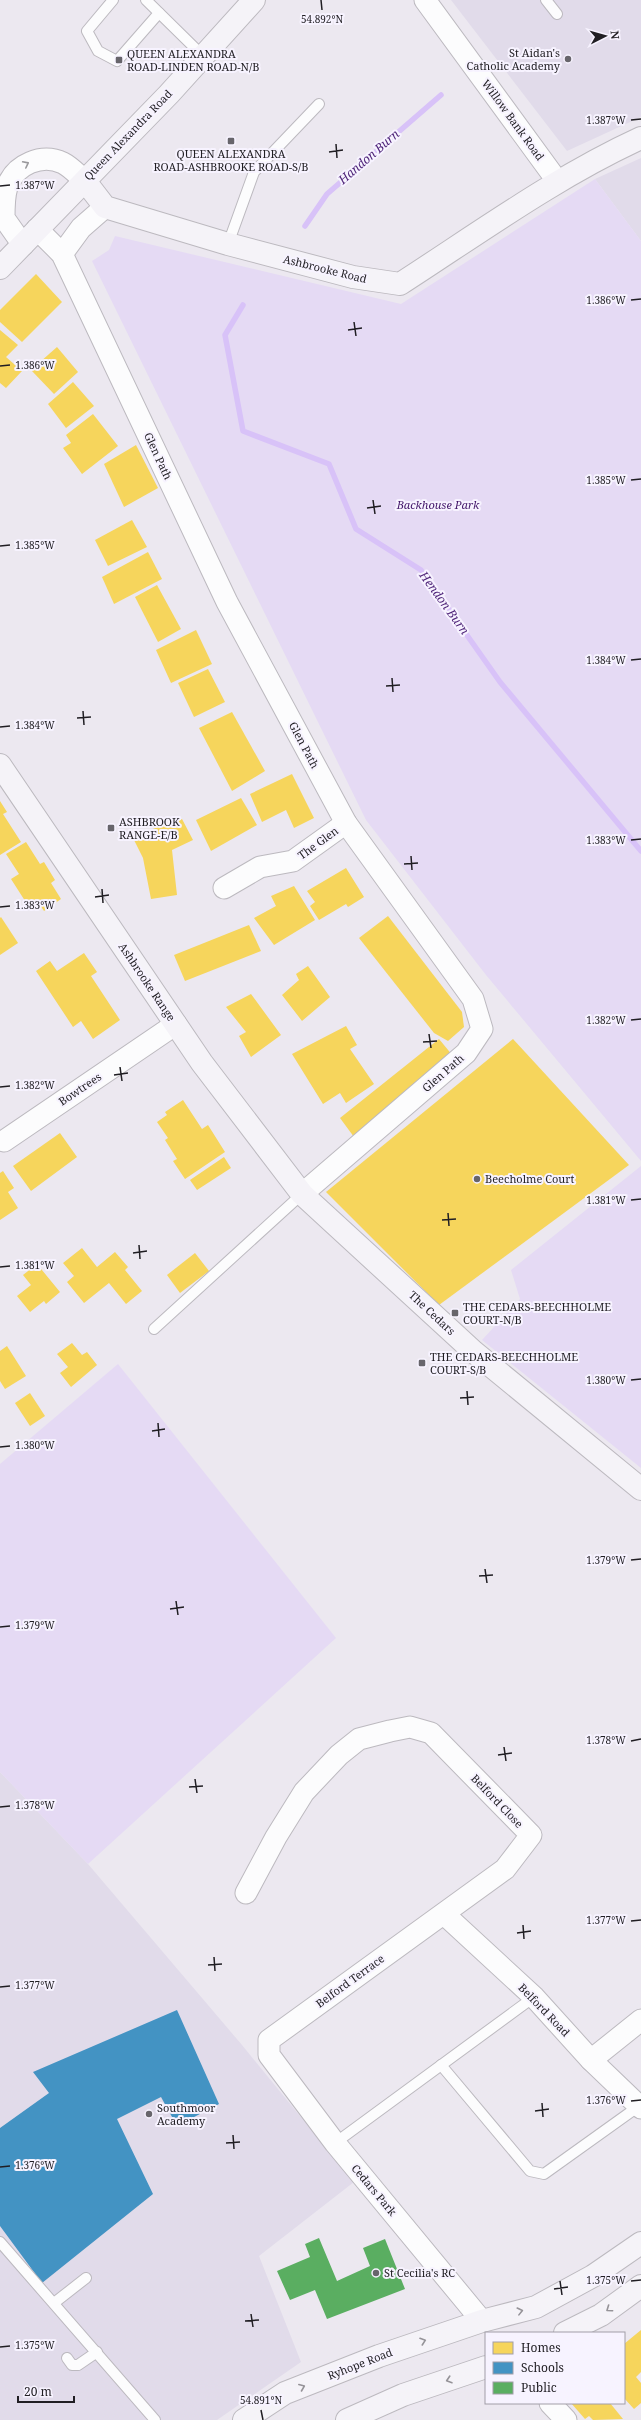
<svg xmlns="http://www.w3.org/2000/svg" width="641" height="2420" font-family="'Noto Serif',serif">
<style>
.built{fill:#e1dbea}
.green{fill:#e5daf4}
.homes{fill:#f6d55c}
.schools{fill:#4393c3}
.public{fill:#5aae61}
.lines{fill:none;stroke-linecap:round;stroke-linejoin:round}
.stream{stroke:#d8c2f8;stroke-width:5.5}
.lane-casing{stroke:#bcb9bf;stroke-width:12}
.street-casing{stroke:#bcb9bf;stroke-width:23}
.secondary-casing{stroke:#bcb9bf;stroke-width:24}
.lane{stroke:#fcfcfd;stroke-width:10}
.street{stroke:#fcfcfd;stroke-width:21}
.secondary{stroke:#f5f3f8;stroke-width:22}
.oneway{stroke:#99989b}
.oneway2{stroke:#959398}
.ticks{fill:none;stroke:#201e23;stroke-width:1.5}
.poi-dot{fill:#67656b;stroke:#f7f3ff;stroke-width:1.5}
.labels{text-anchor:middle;stroke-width:4;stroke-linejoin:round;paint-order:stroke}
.poi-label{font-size:11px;fill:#201e23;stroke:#f7f3ff;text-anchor:start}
.street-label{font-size:11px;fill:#201e23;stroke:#f7f3ff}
.park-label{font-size:11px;font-style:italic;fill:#421569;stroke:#f7f3ff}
.water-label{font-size:12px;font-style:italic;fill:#50267a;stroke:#f7f3ff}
.ticks-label{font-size:10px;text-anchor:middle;fill:#201e23;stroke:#f7f3ff;stroke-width:4;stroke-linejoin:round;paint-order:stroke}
</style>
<rect width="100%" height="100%" fill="#ece8f0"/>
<g class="built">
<path d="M451,0H641V117L567,151Z"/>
<path d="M641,158V241L595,179Z"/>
<path d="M0,1772L88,1864L242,2045L354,2182L259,2256L301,2362L217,2420H0Z"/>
</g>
<g class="green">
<path d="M595,179L641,241V1161L486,975L366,820L92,261L109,250L115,236L401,304Z"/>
<path d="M641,1166V1468L482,1340L520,1299L511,1270Z"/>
<path d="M118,1364L336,1638L88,1864L0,1772V1464Z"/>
</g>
<g class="homes">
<path d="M36,274L62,302L22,342L0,322V310Z"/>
<path d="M0,330L18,345L6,357L22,371L6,388L0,383Z"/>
<path d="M57,347L78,372L54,394L31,370Z"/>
<path d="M73,382L94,406L66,428L48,404Z"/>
<path d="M93,414L118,446L82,474L63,448L71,443L66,435Z"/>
<path d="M136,445L158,488L124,507L104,464Z"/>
<path d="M132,520L147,547L108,566L95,540Z"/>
<path d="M148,552L162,579L114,604L102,577Z"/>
<path d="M157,585L181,629L158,642L135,597Z"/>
<path d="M196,630L212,664L171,683L156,650Z"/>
<path d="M208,669L225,702L194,717L178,683Z"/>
<path d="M232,712L265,771L232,791L199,728Z"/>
<path d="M292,774L314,818L294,828L286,810L262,822L250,794Z"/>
<path d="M241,798L257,825L211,851L196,820Z"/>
<path d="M0,801L7,812L3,814L21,842L0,855Z"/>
<path d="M182,819L193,840L172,850L177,895L151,899L143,858L132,836Z"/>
<path d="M26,842L40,864L44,862L55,880L51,883L61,899L44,911L36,899L27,904L11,879L19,874L6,854Z"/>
<path d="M346,868L364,897L348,907L346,904L319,920L310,906L315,902L307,891Z"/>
<path d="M294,886L315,920L274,945L254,918L276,906L271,896Z"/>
<path d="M388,916L462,1012L464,1027L448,1041L434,1033L359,938Z"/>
<path d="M1,917L18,943L0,955V918Z"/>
<path d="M249,925L261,951L185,981L174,955Z"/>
<path d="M84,953L97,972L91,976L120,1020L93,1039L81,1021L73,1027L36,971L50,961L57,971Z"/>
<path d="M308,966L330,997L302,1021L282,995L299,980L296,974Z"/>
<path d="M251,994L281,1035L251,1057L239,1036L246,1032L226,1007Z"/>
<path d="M346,1026L357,1045L350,1049L374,1084L346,1103L340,1093L323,1104L292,1054Z"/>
<path d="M439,1039L453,1056L354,1137L340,1118Z"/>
<path d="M513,1039L629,1165L439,1305L326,1192Z"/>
<path d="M183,1100L202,1129L208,1125L225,1152L185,1179L173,1161L177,1159L165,1140L168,1138L157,1122L167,1115L165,1112Z"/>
<path d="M60,1133L77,1157L31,1191L13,1166Z"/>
<path d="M224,1157L231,1168L197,1190L190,1180Z"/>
<path d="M3,1171L14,1188L8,1192L18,1208L0,1220V1173Z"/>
<path d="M82,1248L97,1267L115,1252L128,1267L125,1270L142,1291L126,1304L109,1283L84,1303L67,1282L74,1276L63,1263Z"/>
<path d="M195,1253L209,1271L180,1293L167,1275Z"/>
<path d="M37,1264L60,1292L46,1304L44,1301L30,1312L17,1296L31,1285L23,1275Z"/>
<path d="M72,1343L82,1355L87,1352L97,1365L71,1387L60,1373L68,1367L57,1354Z"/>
<path d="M7,1346L26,1376L5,1389L0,1381V1351Z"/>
<path d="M30,1393L45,1416L30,1426L15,1403Z"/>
<path d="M641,2330V2372L636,2377L641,2383V2403L634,2409L624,2398V2344Z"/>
<path d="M571,2403H610L623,2419L593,2420L589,2416L585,2419Z"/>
</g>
<path class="schools" d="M177,2010L219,2104L177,2126L161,2097L117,2119L153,2194L42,2283L0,2226V2128L49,2093L33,2072Z"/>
<path class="public" d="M319,2238L337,2281L370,2266L363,2248L385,2239L405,2289L327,2319L315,2290L290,2300L277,2271L310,2257L305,2244Z"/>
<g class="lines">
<g class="stream">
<path d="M305,226L327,194L441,95"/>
<path d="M243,305L225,335L243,431L329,464L356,529L421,570L500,682L641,851"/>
</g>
<defs>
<g id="lane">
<path d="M113,0L87,31L98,51L117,61L159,13"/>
<path d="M146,0L203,56"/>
<path d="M546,0L557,14"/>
<path d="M228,244L254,172L319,104"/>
<path d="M154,1329L302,1194"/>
<path d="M441,2065L530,2171L544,2174L639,2106"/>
<path d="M335,2143L534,1997"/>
<path d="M0,2242L155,2420"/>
<path d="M54,2303L86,2278"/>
<path d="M67,2358L72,2365H78L97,2352"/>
</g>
<g id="street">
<path d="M425,0L558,182"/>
<path d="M37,229L62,254L227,602L346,823L473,999L482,1029L466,1053L302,1194"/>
<path d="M23,245L4,218C4,207 4,196 7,187C15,164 42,153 63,163C71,167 78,175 85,181"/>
<path d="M62,254L81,228L105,207"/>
<path d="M224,888L260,867L293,861L346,823"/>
<path d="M4,1141L176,1024"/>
<path d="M246,1893L276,1837L304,1792L339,1755L359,1739L390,1731L410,1727L431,1733L531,1835L505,1869L269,2040V2055L335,2143L482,2321"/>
<path d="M444,1914L534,1997L591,2060L641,2108"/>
<path d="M591,2060L641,2020"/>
<path d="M550,2403L566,2420"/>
</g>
<g id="secondary">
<path d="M85,181L105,207L228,244L353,277L400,284C479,233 556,177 641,138"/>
<path d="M0,268L169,94L254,0"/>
<path d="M0,765L202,1063L302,1194L474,1352L641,1489"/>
<path d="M565,2333L601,2315L641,2286"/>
<path d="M244,2420L285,2393L379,2356L482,2321L536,2307L593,2276L641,2243"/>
<path d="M347,2420L403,2395L486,2367"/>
</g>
</defs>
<use href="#lane" class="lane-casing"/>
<use href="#street" class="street-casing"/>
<use href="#secondary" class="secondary-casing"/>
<use href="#lane" class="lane"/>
<use href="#street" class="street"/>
<use href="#secondary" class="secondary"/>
</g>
<defs><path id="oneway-chevron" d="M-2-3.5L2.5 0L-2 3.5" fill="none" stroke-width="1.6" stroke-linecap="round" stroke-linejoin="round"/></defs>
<use class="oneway" href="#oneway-chevron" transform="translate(26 164) rotate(-27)"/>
<g class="oneway2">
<use href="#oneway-chevron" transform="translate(609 2309) rotate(145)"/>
<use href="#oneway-chevron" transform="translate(520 2311) rotate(-14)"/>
<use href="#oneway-chevron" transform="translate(423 2341) rotate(-19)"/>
<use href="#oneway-chevron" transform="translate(449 2380) rotate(162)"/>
<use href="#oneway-chevron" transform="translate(302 2387) rotate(-22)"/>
</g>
<path class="ticks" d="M321,0L322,10M631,120L641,119M336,144L337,158M329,152L343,150M0,186L10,185M631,300L641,299M354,322L356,336M348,330L362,328M0,366L10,365M631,480L641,479M373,500L375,514M367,508L381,506M0,546L10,545M631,660L641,659M392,678L393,692M386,686L400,685M83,711L84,725M77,718L91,717M0,727L10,726M631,840L641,839M411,856L412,870M404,864L418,863M102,889L103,903M95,897L109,895M0,907L10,906M631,1020L641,1019M429,1034L431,1048M423,1042L437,1041M120,1067L122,1081M114,1075L128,1073M0,1087L10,1086M631,1200L641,1199M448,1213L449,1226M442,1220L456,1219M139,1245L140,1259M133,1253L147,1251M0,1267L10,1266M631,1380L641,1379M467,1391L468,1405M460,1398L474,1397M158,1423L159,1437M152,1431L165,1429M0,1447L10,1446M631,1560L641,1559M485,1569L487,1583M479,1576L493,1575M176,1601L178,1615M170,1609L184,1607M0,1627L10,1626M631,1741L641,1739M504,1747L506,1761M498,1755L512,1753M195,1779L197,1793M189,1787L203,1786M0,1807L10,1806M631,1921L641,1920M523,1925L524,1939M517,1933L531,1931M214,1957L215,1971M208,1965L222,1964M0,1987L10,1986M631,2101L641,2100M542,2103L543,2117M535,2111L549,2109M233,2135L234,2149M226,2143L240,2142M0,2167L10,2166M560,2281L562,2295M631,2281L641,2280M554,2289L568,2287M251,2314L253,2327M245,2321L259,2320M0,2347L10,2346M261,2410L263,2420"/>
<g class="poi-dot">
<circle cx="568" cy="59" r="4"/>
<rect x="115" y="56" width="8" height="8" rx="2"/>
<rect x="227" y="137" width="8" height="8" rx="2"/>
<rect x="107" y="824" width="8" height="8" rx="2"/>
<circle cx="477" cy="1179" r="4"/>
<rect x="451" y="1309" width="8" height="8" rx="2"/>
<rect x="418" y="1359" width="8" height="8" rx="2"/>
<circle cx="149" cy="2114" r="4"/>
<circle cx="376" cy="2273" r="4"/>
</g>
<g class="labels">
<g class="poi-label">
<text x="560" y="57" text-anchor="end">St Aidan's<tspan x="560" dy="13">Catholic Academy</tspan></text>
<text x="127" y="58">QUEEN ALEXANDRA<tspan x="127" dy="13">ROAD-LINDEN ROAD-N/B</tspan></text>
<text x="231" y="158" text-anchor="middle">QUEEN ALEXANDRA<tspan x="231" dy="13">ROAD-ASHBROOKE ROAD-S/B</tspan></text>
<text x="119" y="826">ASHBROOK<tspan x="119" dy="13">RANGE-E/B</tspan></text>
<text x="485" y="1183">Beecholme Court</text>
<text x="463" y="1311">THE CEDARS-BEECHHOLME<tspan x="463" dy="13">COURT-N/B</tspan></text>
<text x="430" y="1361">THE CEDARS-BEECHHOLME<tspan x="430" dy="13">COURT-S/B</tspan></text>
<text x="157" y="2112">Southmoor<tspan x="157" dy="13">Academy</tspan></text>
<text x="384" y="2277">St Cecilia's RC</text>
</g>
<g class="street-label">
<text transform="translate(513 120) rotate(54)" y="4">Willow Bank Road</text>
<text transform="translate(128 135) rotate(-46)" y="4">Queen Alexandra Road</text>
<text transform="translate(325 269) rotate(14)" y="4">Ashbrooke Road</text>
<text transform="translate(158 456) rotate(65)" y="4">Glen Path</text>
<text transform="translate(304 745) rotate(62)" y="4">Glen Path</text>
<text transform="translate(318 843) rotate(-36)" y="4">The Glen</text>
<text transform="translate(147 982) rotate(56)" y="4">Ashbrooke Range</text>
<text transform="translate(443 1073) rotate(-41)" y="4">Glen Path</text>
<text transform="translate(80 1089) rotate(-34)" y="4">Bowtrees</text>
<text transform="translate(432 1313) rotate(43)" y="4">The Cedars</text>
<text transform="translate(497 1801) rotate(46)" y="4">Belford Close</text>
<text transform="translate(350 1981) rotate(-36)" y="4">Belford Terrace</text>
<text transform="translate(544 2010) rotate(46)" y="4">Belford Road</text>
<text transform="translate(374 2190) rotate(50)" y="4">Cedars Park</text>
<text transform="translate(360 2364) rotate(-21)" y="4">Ryhope Road</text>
</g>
<g class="park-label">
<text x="438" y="509">Backhouse Park</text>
</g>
<g class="water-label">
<text transform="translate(369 157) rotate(-41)" y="4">Handon Burn</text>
<text transform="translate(444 603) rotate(54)" y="4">Hendon Burn</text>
</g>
</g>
<g class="ticks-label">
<text x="322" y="23">54.892°N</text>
<text x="606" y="124">1.387°W</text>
<text x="35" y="189">1.387°W</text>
<text x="606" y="304">1.386°W</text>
<text x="35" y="369">1.386°W</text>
<text x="606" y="484">1.385°W</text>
<text x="35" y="549">1.385°W</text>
<text x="606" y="664">1.384°W</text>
<text x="35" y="729">1.384°W</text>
<text x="606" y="844">1.383°W</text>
<text x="35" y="909">1.383°W</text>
<text x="606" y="1024">1.382°W</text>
<text x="35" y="1089">1.382°W</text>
<text x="606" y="1204">1.381°W</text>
<text x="35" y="1269">1.381°W</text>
<text x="606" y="1384">1.380°W</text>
<text x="35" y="1449">1.380°W</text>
<text x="606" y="1564">1.379°W</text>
<text x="35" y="1629">1.379°W</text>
<text x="606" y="1744">1.378°W</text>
<text x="35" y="1809">1.378°W</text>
<text x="606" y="1924">1.377°W</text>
<text x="35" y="1989">1.377°W</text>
<text x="606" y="2104">1.376°W</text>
<text x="35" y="2169">1.376°W</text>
<text x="606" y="2284">1.375°W</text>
<text x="35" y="2349">1.375°W</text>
<text x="261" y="2404">54.891°N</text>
</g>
<rect x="485" y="2332" width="140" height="72" fill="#f7f3ff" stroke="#a19ea7"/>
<rect x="493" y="2342" width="20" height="12" fill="#f6d55c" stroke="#a19ea7"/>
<text x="521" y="2352" font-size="12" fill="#201e23">Homes</text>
<rect x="493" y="2362" width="20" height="12" fill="#4393c3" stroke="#a19ea7"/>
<text x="521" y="2372" font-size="12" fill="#201e23">Schools</text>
<rect x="493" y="2382" width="20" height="12" fill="#5aae61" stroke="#a19ea7"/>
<text x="521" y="2392" font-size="12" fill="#201e23">Public</text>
<g transform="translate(605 36) rotate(84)" stroke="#f7f3ff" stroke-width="3" paint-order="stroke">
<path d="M0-3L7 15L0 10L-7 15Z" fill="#201e23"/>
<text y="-6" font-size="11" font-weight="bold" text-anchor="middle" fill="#201e23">N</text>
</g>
<path d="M18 2396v6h56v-6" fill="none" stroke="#201e23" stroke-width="2"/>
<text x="24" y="2396" font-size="12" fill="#201e23" stroke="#f7f3ff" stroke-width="3" paint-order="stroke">20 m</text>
</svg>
